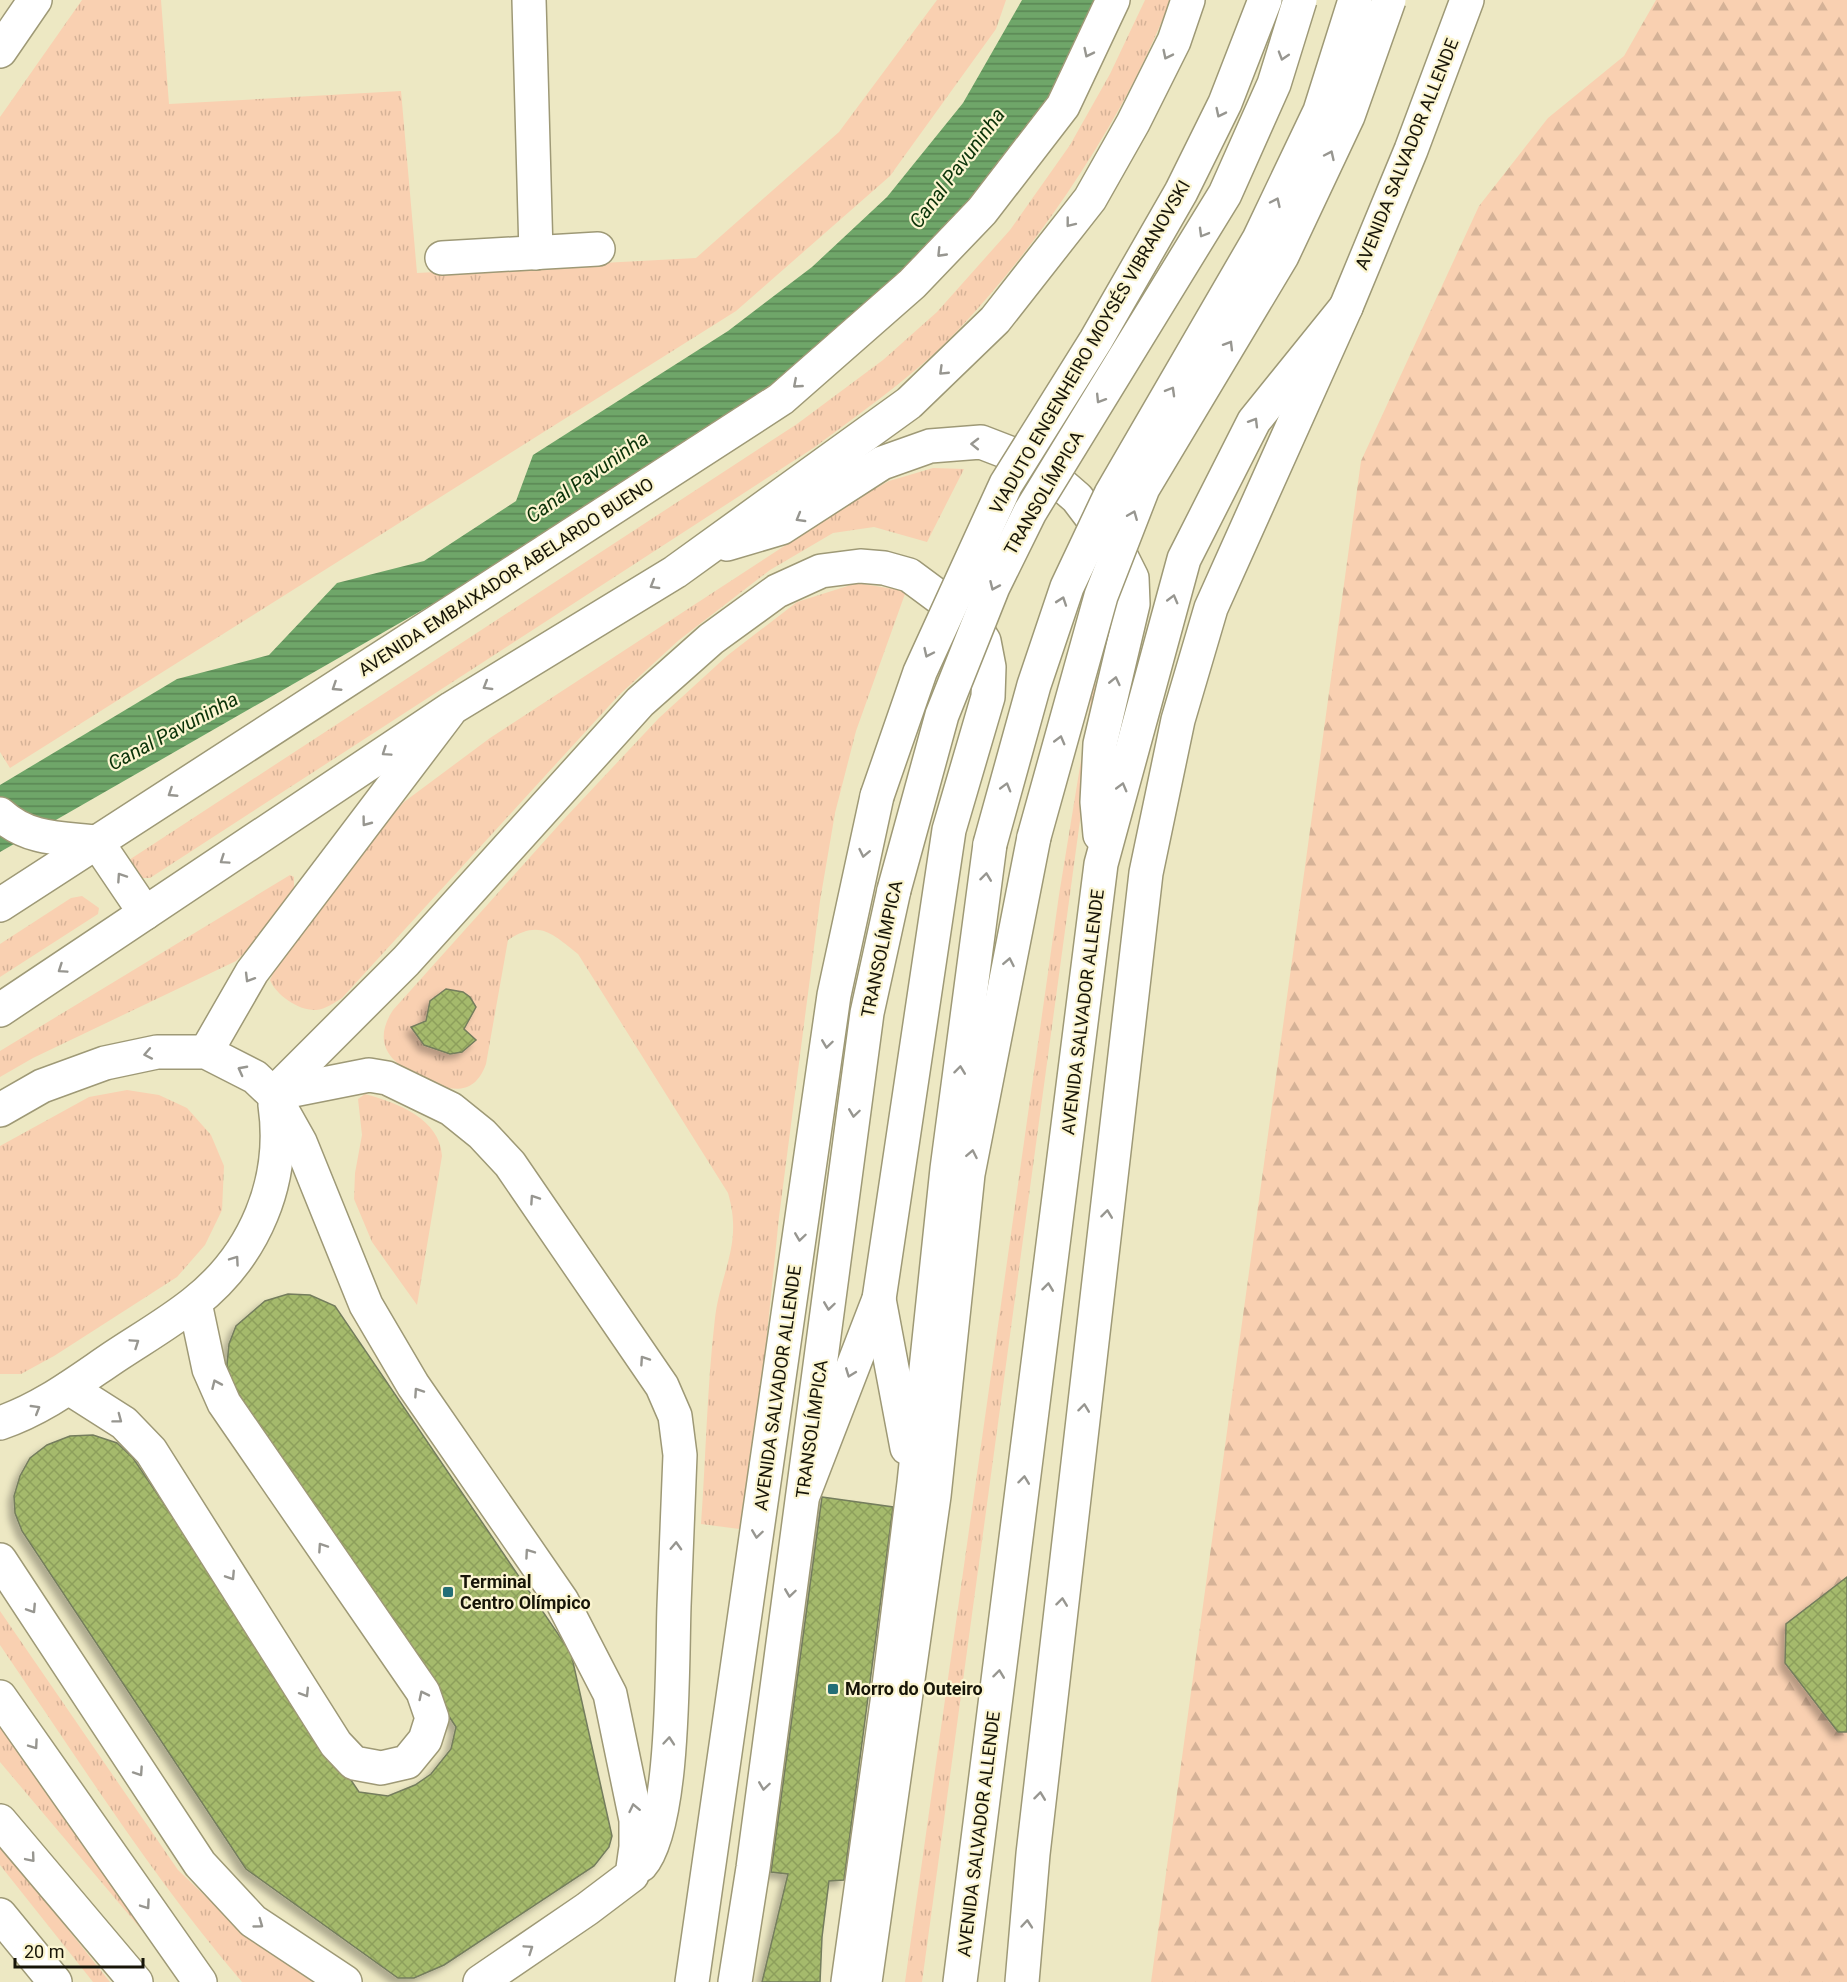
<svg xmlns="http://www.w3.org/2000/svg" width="1847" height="1982" font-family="Roboto,sans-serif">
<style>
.grass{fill:url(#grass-tufts)}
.forest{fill:url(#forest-firs)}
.water{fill:url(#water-rules)}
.building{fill:url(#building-cross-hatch);stroke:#747d5d;stroke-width:1.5;filter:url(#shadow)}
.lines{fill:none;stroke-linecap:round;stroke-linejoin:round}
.minor-casing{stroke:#9e9976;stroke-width:36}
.major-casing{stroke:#9e9976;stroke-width:36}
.highway-casing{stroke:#9e9976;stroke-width:36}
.minor{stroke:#fff;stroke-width:33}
.major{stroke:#fff;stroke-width:33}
.highway{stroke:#fff;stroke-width:33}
.minor-bridge-casing{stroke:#9e9976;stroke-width:36;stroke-linecap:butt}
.highway-bridge-casing{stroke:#9e9976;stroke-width:36;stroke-linecap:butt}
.minor-bridge{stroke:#fff;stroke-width:33}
.highway-bridge{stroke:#fff;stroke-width:33}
.oneway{stroke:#979690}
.poi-dot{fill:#246e76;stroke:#fbf5d0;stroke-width:2}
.labels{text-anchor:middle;stroke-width:4.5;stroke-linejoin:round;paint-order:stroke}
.street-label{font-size:18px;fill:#171508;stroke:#fbf5d0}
.poi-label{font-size:18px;font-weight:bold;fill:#171508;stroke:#fbf5d0;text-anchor:start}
.water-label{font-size:20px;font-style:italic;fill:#0a3208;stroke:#fbf5d0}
</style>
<defs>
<pattern id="grass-tufts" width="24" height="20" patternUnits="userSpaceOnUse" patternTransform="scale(1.5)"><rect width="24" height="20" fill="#f9d0b1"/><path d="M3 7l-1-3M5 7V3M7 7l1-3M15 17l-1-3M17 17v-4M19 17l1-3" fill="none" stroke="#d5b297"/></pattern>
<pattern id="forest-firs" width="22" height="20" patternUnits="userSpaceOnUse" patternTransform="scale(1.5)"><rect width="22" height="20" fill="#f9d0b1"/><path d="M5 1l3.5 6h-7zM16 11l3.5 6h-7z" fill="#d5b297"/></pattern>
<pattern id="water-rules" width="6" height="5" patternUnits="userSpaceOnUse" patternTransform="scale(1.5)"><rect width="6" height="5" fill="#6fa669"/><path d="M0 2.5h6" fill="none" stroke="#5a8654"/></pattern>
<pattern id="building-cross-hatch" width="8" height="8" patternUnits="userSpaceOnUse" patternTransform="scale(1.5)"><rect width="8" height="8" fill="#a5ba6c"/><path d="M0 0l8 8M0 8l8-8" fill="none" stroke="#8d9f5c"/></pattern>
<filter id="shadow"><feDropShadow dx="-5.5" dy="5.5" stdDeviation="3" flood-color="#0004"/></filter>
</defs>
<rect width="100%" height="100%" fill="#ede8c3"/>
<g class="grass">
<path d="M82,0H161L169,104L401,91L417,273L696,258L839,132L937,0H1006L996,29L890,176L736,311L10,768L0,752V117Z"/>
<path d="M1145,0H1171C1159,28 1147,56 1133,83C1087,171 1027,257 959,329C917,374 864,410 815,447L150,878H136L126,863L129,860L797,424L883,360L937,312L1010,230L1070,145L1110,74Z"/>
<path d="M933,468L964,469L927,542L874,527L833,533L770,570L679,640L619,695L342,998C334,1003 326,1009 316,1010C299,1011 276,995 270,980L274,971L373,836L404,802L490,738L858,498L889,481Z"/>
<path d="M857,583L906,591L856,731L835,813L820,901L779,1217L747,1530L701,1524C706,1456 707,1386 715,1318C721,1270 743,1244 728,1193L578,954C552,934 540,919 508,940L486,1064C474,1098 448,1091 422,1078C391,1064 371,1044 393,1010L566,817L659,718L728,655L797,602Z"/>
<path d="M1094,681L1098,688L922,1982H905L1059,895Z"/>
<path d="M290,875L294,877V888L258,940L236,961L33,1058L0,1077V1051Z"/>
<path d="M82,896L99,908L98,914L0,977V944L71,898Z"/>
<path d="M127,1090L159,1095L187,1108L211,1135L224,1166L222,1210L205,1245L177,1277L54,1356L21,1374H0V1146L89,1097Z"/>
<path d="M365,1094C398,1103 440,1119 442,1156L417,1305L372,1242L354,1199L355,1173L362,1135L358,1099Z"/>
<path d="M0,1611L178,1870L246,1935L316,1982H242C152,1877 78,1759 0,1645Z"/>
<path d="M0,1717L151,1941L0,1762Z"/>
<path d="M0,1844L110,1982H93L0,1865Z"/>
</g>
<path class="forest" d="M1656,0H1847V1982H1151L1361,461L1479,206L1548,118L1624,56Z"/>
<path class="water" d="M1022,0H1107L1099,23L960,230L781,387L487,573L0,852V785L177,679L269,655L337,583L424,561L516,501L533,455L728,331L812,267L887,197L963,103Z"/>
<g class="building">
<path d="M446,989L463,992L470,997L476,1007L464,1029L476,1040L462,1052L450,1054L424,1045L411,1027L426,1021L430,1001Z"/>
<path d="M288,1294L310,1295L335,1306L571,1653L612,1836L609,1847L594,1866L444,1965L414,1978H398L246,1869L22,1531L15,1513L14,1496L20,1476L30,1458L47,1445L70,1436L93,1435L117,1443L133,1458L359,1792L388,1796L415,1785L431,1774L451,1749L456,1727L230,1381L227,1365L229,1344L236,1326L265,1301Z"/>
<path d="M822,1497L893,1507L844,1880L829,1881L822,1937L820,1982H762L788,1874L771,1872Z"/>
<path d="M1847,1577V1732H1838L1785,1663L1786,1624Z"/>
</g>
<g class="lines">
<defs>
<g id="minor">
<path d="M529,0L536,253"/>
<path d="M0,51L35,0"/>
<path d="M442,258L598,249"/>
<path d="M0,814C28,840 61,838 97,842L145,913"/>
<path d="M206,1052L252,972L449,712"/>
<path d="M273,1094L406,961L640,702L711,639L777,591L821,571L860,566L884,568L909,575L936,595L972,622L984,641L989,667L988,697L949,830L879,1299L804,1493"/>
<path d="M273,1094L369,1075L387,1078L451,1109L482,1134L510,1164L662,1386L675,1416L680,1455C678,1505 676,1555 674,1606C672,1661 675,1827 641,1865"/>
<path d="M0,1110L42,1086L105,1063L157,1052H206L255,1077L273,1094L300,1142L366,1305L413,1385L562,1601L610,1694L636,1820V1847L632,1875L587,1909L480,1982"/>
<path d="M879,1299L907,1448"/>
<path d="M69,1388L124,1423L151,1451L336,1744L354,1763L381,1768L407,1762L425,1740L432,1718L423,1692L224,1403L209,1369L195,1303"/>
<path d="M0,1423C42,1409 77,1382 114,1357C141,1339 169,1323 194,1303C255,1255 286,1181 275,1105"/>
<path d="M0,1560L200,1864L253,1921L345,1982"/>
<path d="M0,1697L200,1982"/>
<path d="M735,1982L753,1868L867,1013L894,890"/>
<path d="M848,1982L887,1702L914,1483L947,1169L990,844"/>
</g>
<g id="major">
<path d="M0,905L781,399L912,284L982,211L1063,106L1113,0"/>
<path d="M0,1821L136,1982"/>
<path d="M1022,1982L1033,1854L1146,873L1178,720L1211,608L1346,307L1411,150L1467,0"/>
</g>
<g id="highway">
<path d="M727,544L781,528L882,463L930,446L981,442L1020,457L1054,478L1077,498L1121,556L1132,578L1133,604L1100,744L1097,802L1100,835"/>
<path d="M0,1010L452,708L675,572L909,403L995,320L1090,199L1133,123L1174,41L1188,0"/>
<path d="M0,1915L55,1982"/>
<path d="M692,1982L834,995L877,796"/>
<path d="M865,1982L934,1496L968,1174L1034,837"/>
<path d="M960,1982L1101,864L1184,559L1254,421L1346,307"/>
</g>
</defs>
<use href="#minor" class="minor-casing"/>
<use href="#major" class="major-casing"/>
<use href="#highway" class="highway-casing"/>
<use href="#minor" class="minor"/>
<use href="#major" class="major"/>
<use href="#highway" class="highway"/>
<defs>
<g id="minor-bridge">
<path d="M990,844L1034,685L1067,587L1111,494L1259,239L1320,111L1355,0"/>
<path d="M894,890L942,715L993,587L1030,512L1225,194L1274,84L1300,0"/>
</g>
<g id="highway-bridge">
<path d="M877,796L920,672L1006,484L1096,340L1181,192L1225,103L1265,0"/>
<path d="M1034,837L1101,596L1143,488L1282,256L1348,116L1389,0"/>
</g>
</defs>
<use href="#minor-bridge" class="minor-bridge-casing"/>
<use href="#highway-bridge" class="highway-bridge-casing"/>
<use href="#minor-bridge" class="minor-bridge"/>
<use href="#highway-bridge" class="highway-bridge"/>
</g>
<defs><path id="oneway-chevron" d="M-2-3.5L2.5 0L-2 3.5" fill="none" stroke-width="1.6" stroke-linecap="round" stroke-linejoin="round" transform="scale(1.5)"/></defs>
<g class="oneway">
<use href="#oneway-chevron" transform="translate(1088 53) rotate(116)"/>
<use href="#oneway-chevron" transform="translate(1167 55) rotate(116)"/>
<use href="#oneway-chevron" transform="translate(1283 56) rotate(107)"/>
<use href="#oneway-chevron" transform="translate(1220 113) rotate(116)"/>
<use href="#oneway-chevron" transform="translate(1330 155) rotate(-65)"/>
<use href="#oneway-chevron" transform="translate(1276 202) rotate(-65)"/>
<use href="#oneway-chevron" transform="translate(1070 223) rotate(128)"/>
<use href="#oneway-chevron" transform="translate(1203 233) rotate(120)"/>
<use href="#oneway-chevron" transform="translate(941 253) rotate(134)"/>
<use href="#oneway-chevron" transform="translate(1229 345) rotate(-59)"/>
<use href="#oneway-chevron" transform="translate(943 371) rotate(136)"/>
<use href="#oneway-chevron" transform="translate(797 384) rotate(139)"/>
<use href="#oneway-chevron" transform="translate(1171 391) rotate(-60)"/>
<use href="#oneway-chevron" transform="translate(1100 399) rotate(122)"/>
<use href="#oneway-chevron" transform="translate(1254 422) rotate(-59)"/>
<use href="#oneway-chevron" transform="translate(975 444) rotate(-179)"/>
<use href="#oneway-chevron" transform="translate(1133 515) rotate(-68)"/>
<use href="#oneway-chevron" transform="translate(800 518) rotate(150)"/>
<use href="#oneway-chevron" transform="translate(654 585) rotate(149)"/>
<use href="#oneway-chevron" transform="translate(994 586) rotate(114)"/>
<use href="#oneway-chevron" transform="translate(1173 599) rotate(-75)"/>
<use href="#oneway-chevron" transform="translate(1062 601) rotate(-71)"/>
<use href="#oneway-chevron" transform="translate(928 653) rotate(115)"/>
<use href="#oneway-chevron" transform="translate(1115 681) rotate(-77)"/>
<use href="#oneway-chevron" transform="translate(487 686) rotate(149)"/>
<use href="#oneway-chevron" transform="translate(336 687) rotate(147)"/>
<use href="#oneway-chevron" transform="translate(1060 740) rotate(-75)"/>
<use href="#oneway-chevron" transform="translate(386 752) rotate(146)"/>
<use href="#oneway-chevron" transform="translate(1006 787) rotate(-74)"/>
<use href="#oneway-chevron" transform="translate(1122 787) rotate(-75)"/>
<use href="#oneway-chevron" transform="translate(172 793) rotate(147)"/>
<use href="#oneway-chevron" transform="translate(366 822) rotate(127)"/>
<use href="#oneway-chevron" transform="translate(864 853) rotate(102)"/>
<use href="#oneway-chevron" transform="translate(224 860) rotate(146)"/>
<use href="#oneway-chevron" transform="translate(121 877) rotate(-124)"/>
<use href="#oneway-chevron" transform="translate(986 877) rotate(-83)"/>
<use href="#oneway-chevron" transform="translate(1009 962) rotate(-79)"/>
<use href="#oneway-chevron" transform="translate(62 969) rotate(146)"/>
<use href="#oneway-chevron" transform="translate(249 978) rotate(121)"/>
<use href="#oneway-chevron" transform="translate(827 1044) rotate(98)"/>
<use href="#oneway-chevron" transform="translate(148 1054) rotate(169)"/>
<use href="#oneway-chevron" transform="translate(242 1070) rotate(-152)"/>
<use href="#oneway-chevron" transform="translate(960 1070) rotate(-83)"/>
<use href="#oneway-chevron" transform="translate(854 1113) rotate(98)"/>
<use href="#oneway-chevron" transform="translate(972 1154) rotate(-79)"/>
<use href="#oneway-chevron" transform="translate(534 1199) rotate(-124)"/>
<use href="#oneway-chevron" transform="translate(1107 1214) rotate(-83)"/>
<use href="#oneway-chevron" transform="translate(800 1237) rotate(98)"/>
<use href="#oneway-chevron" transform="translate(235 1260) rotate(-55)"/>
<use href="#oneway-chevron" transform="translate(1048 1287) rotate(-83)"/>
<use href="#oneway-chevron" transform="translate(829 1306) rotate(98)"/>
<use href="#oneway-chevron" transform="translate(135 1343) rotate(-34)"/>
<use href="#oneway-chevron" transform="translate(644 1360) rotate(-124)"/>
<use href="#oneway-chevron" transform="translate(850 1373) rotate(111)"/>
<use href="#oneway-chevron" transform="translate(216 1384) rotate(-114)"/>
<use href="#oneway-chevron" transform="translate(418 1392) rotate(-124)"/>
<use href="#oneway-chevron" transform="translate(1084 1408) rotate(-83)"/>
<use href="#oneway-chevron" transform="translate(36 1409) rotate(-31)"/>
<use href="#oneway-chevron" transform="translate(118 1419) rotate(37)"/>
<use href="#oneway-chevron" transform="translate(1024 1480) rotate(-83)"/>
<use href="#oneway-chevron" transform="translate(757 1534) rotate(98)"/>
<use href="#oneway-chevron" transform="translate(676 1546) rotate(-88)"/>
<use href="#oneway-chevron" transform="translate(322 1547) rotate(-124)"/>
<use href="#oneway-chevron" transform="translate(529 1553) rotate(-125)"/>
<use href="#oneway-chevron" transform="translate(231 1576) rotate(57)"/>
<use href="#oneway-chevron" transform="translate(790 1593) rotate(98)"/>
<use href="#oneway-chevron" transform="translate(1062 1602) rotate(-83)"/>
<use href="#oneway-chevron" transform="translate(32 1609) rotate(57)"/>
<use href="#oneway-chevron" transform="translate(999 1674) rotate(-83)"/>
<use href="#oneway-chevron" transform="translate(305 1693) rotate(58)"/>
<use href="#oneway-chevron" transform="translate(423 1695) rotate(-116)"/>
<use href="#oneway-chevron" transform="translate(669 1741) rotate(-85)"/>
<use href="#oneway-chevron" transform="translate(34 1745) rotate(55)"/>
<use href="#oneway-chevron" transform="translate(139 1772) rotate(56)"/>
<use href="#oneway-chevron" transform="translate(764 1786) rotate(98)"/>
<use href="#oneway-chevron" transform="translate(1040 1796) rotate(-83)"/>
<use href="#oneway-chevron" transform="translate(634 1808) rotate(-102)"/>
<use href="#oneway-chevron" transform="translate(31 1858) rotate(50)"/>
<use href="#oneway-chevron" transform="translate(146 1905) rotate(55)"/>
<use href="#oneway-chevron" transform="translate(259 1924) rotate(36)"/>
<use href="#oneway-chevron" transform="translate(1027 1924) rotate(-85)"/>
<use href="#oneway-chevron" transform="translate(529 1949) rotate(-34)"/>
</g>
<g class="poi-dot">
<rect x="442" y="1586" width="12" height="12" rx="3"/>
<rect x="827" y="1683" width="12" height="12" rx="3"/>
</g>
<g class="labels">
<g class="street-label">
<text transform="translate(1407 154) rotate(-68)" y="6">AVENIDA SALVADOR ALLENDE</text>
<text transform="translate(1090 347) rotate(-60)" y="6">VIADUTO ENGENHEIRO MOYSÉS VIBRANOVSKI</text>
<text transform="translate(1044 493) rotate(-60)" y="6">TRANSOLÍMPICA</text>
<text transform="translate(506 577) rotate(-33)" y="6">AVENIDA EMBAIXADOR ABELARDO BUENO</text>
<text transform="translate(882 949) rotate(-78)" y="6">TRANSOLÍMPICA</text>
<text transform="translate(1083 1012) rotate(-83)" y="6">AVENIDA SALVADOR ALLENDE</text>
<text transform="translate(778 1388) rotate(-82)" y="6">AVENIDA SALVADOR ALLENDE</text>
<text transform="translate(812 1429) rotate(-82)" y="6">TRANSOLÍMPICA</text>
<text transform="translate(979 1834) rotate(-83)" y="6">AVENIDA SALVADOR ALLENDE</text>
</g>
<g class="poi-label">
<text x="460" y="1588">Terminal<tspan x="460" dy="21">Centro Olímpico</tspan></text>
<text x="845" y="1695">Morro do Outeiro</text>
</g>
<g class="water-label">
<text transform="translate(957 168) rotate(-53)" y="7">Canal Pavuninha</text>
<text transform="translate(587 477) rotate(-35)" y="7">Canal Pavuninha</text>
<text transform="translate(173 731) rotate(-28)" y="7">Canal Pavuninha</text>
</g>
</g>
<path d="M15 1958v9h128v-9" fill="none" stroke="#171508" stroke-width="3"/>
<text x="24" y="1958" font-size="18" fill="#171508" stroke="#fbf5d0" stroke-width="4.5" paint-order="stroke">20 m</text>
</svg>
